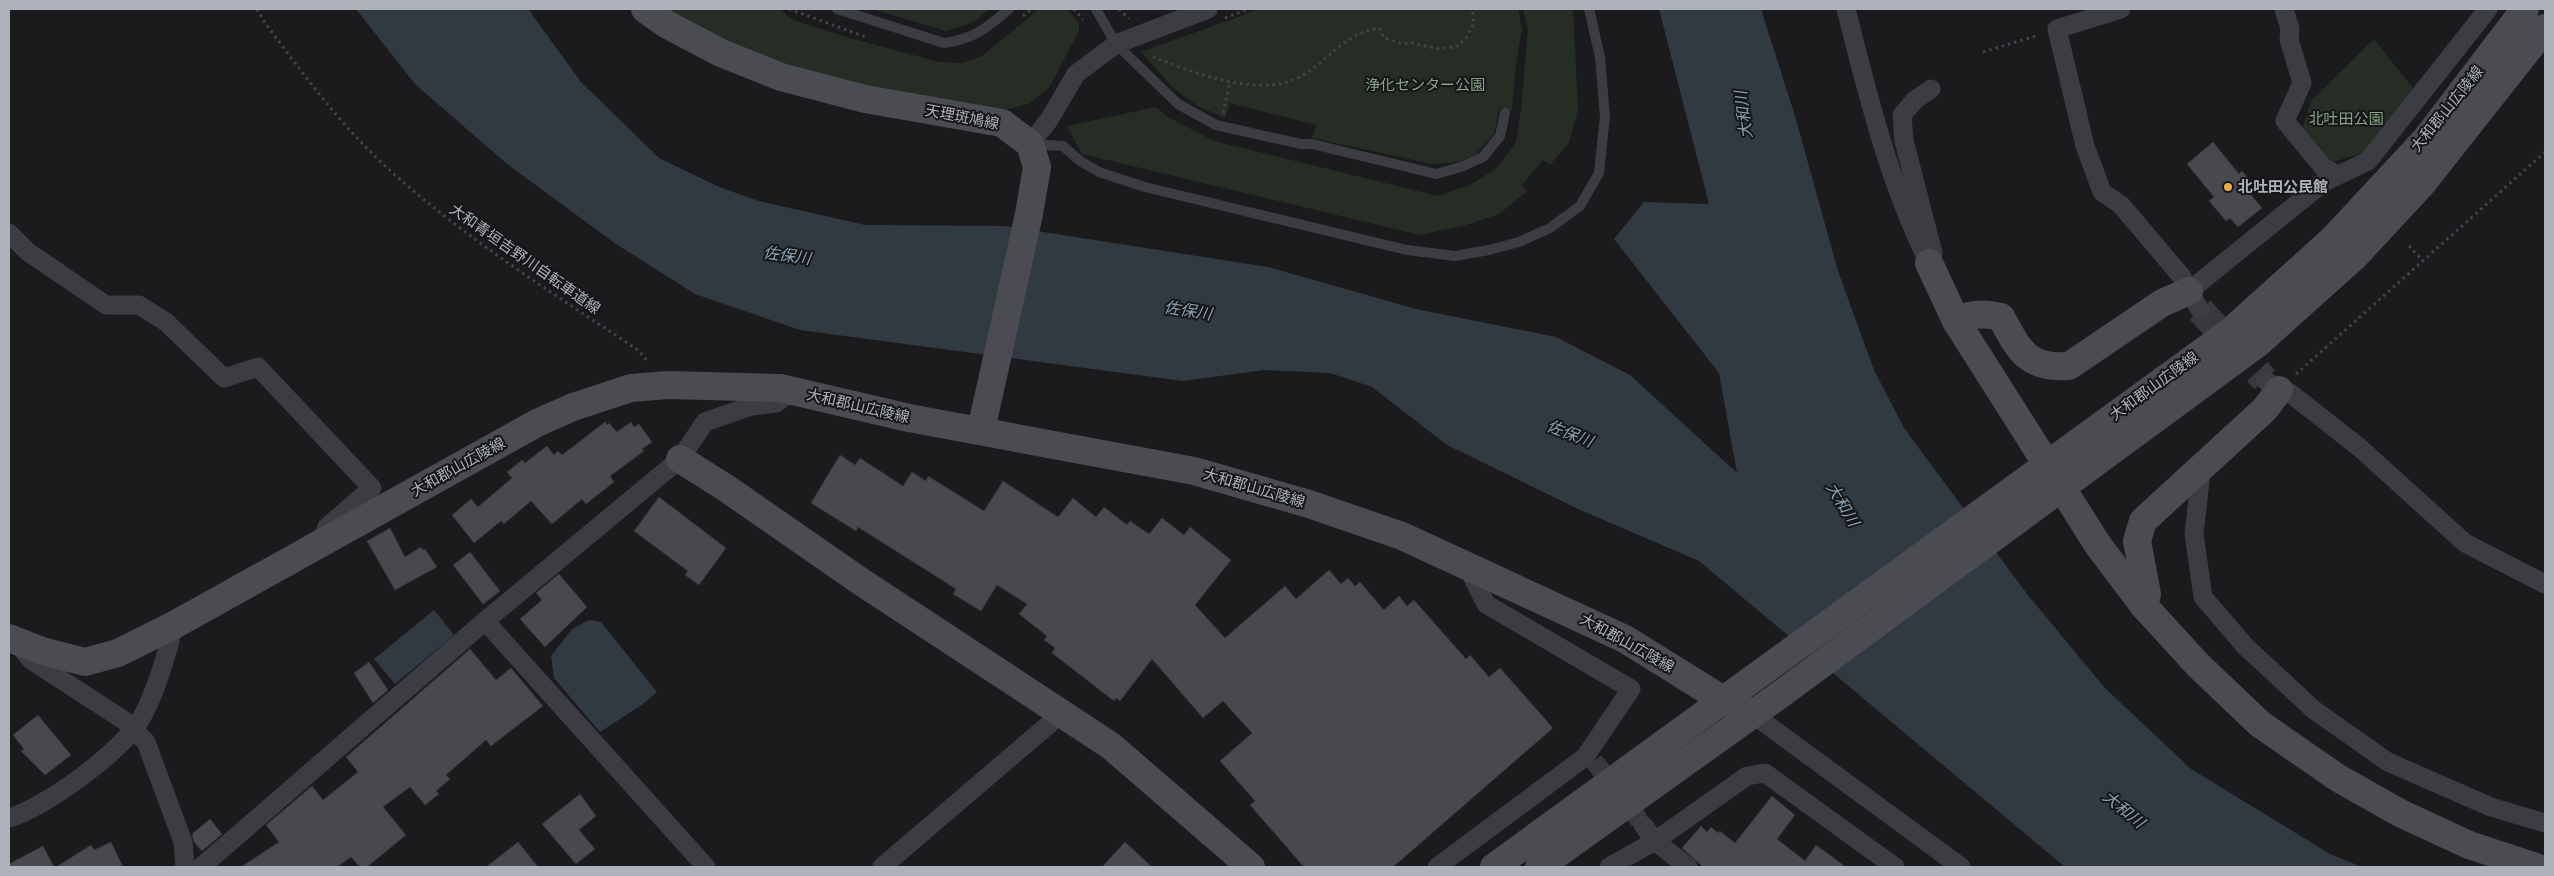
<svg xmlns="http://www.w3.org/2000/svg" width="2554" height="876" font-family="Quicksand,'Noto Sans JP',sans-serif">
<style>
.green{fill:#252d25}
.water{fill:#313a40}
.building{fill:#48494d;stroke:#353539}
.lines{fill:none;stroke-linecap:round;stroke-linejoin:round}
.street-tunnel{stroke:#38393d;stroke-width:19;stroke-dasharray:19 9;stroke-linecap:butt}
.secondary-tunnel{stroke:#38393d;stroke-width:28;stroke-dasharray:28 14;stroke-linecap:butt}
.path{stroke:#424449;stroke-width:3;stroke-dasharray:2.5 4;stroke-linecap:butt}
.lane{stroke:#3c3d42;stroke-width:10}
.street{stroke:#3c3d42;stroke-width:19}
.secondary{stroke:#4a4c51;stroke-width:28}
.poi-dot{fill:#e8ad48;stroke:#161618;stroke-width:2}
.labels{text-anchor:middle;stroke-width:4;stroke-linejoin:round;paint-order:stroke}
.park-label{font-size:15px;fill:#87a587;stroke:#161618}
.street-label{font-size:15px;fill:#aeb3bb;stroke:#161618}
.poi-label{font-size:15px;font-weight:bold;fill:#aeb3bb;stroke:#161618;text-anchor:start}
.water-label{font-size:16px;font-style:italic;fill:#88a1b4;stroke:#161618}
</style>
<rect width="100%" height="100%" fill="#1b1b1d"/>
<g class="green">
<path d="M667,9H780L791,19L846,37L939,62L962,63L982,56L1039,9H1067L1079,23V31L1049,88L1029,104L1004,110C887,91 768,77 667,9Z"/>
<path d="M872,9H989L972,23L946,31Z"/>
<path d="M1260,9H1518L1522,29L1516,65L1512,111L1502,108L1499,110L1494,134L1476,154L1458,162L1432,164L1312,138L1316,125L1230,103L1225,118L1198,106L1173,88L1141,52Z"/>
<path d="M1523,9H1573L1578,109L1569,143L1550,165L1543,160L1521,186L1528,191L1499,214L1466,225L1420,235L1082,154L1067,126L1156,107L1168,117L1214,141L1438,196L1470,185L1497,168L1516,142L1521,109L1528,29Z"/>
<path d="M2374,39L2416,92L2367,152L2329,163L2302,129L2311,101Z"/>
</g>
<g class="water">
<path d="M356,9H528L581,82L659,158L719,187L759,201L865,225L1004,226L1268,267L1416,309L1556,337L1630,375L1737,473L1719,373L1614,239L1644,202L1709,204L1659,9H1761L1795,116L1838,271L1874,370L1904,428L2027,594L2105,688L2191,769L2330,854L2362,867H2065L1699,561L1578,509L1447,445L1372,387L1330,373L1264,370L1183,381L800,330L695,294L616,244L507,164L415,84Z"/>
<path d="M434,610L454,635L395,684L374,659Z"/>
<path d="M589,620L601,622L657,692L643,704L600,732L554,678L551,656L572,629Z"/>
</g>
<g class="building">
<path d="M2213,142L2239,174L2242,171L2254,185L2247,190L2262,208L2238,227L2230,218L2226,221L2209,201L2214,197L2187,164Z"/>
<path d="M605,422L607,425L609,423L617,432L631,422L634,427L639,424L652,442L642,449L644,451L610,476L614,482L586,504L582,499L552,524L531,501L504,524L501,521L474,543L452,515L471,499L478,507L512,478L507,472L522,460L525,463L547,446L554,455L558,451L562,455Z"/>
<path d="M840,455L855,465L860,458L903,486L912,472L926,481L928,476L984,511L1003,481L1058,517L1073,498L1096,517L1104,507L1127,525L1130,521L1149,534L1162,518L1184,535L1190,527L1231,560L1195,605L1225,638L1285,586L1296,599L1329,570L1341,584L1348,578L1355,586L1360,582L1384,610L1399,596L1407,606L1414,600L1466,659L1470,655L1489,677L1500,668L1553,728L1393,867H1304L1250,805L1255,801L1220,761L1252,733L1223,701L1203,718L1152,659L1120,701L1116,698L1114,701L1052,653L1055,648L1044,640L1047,636L1019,614L1027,604L997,585L981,611L953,594L956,589L858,527L856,531L811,503Z"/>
<path d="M659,497L726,548L699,585L685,575L688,571L634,531Z"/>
<path d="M390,528L405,557L421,547L423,550L425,549L437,567L395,590L367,541Z"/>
<path d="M470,552L500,591L483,604L453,565Z"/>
<path d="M559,574L587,607L545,647L520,619L542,600L536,593Z"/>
<path d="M470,649L496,680L511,668L543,706L491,746L486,740L446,775L450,779L436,791L439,794L425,805L410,787L383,807L406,835L367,867H360L351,857L337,867H241L279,842L266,825L312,786L323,800L358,772L346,757Z"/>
<path d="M369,662L388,690L373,703L354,673Z"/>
<path d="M38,715L71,755L45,775L21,751L24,749L13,735Z"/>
<path d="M580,794L596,816L579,830L595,849L576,864L542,824Z"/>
<path d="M1772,796L1795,815L1777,839L1805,861L1816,845L1846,867H1703L1682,848L1701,826L1707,832L1711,827L1718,833L1720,831L1735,843Z"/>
<path d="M210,819L222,834L202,851L194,842L192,834Z"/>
<path d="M111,842L123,867H56L91,845L94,850Z"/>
<path d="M518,842L538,867H486Z"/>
<path d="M1125,842L1152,867H1102Z"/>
<path d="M43,846L54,867H9V864Z"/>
</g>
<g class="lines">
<path class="street-tunnel" d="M1594,761L1643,825"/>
<path class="secondary-tunnel" d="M2200,310L2265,380"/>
<g class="path">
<path d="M257,9L263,20C300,70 338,122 384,165C461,236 551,292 638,350L648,362"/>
<path d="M789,9L866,37"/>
<path d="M1074,9L1083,20"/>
<path d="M1119,9L1129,19"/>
<path d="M1023,16L1032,9"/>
<path d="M1225,18L1248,9"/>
<path d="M1983,52L2039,35"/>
<path d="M1153,57C1195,73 1264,101 1305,74C1333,56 1344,34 1379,28L1384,38L1403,44L1411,43L1440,49L1456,47L1466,38L1474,23L1472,9"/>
<path d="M1223,113L1230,82"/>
<path d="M2409,246L2423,261"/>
<path d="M2296,374L2545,152"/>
</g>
<g class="lane">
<path d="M837,9L944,43C975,39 986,28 1009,9"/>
<path d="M1096,9L1116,44L1178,104L1216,125L1301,144H1312L1436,174L1461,167L1483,157L1500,136L1505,113"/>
<path d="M1031,144L1063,146L1080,161L1099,172L1145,187L1407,250L1455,256L1489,250L1519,242L1550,228L1580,206L1599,173L1605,117L1600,57L1589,9"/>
</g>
<g class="street">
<path d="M1846,9C1868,96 1889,183 1929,263"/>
<path d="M2121,9L2057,29L2085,146L2102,192L2121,205L2182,277L2200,310"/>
<path d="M2284,9L2290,29L2289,39L2302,83L2285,121L2323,167L2337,175"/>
<path d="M1931,89L1915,100L1902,115L1904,141L1933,253"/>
<path d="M1030,144L1049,120L1076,74L1116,44L1208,9"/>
<path d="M9,233L28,252L106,305H139L166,322L224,378L258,367L372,488L327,527L323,538"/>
<path d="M2189,291L2324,182L2368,161L2488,9"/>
<path d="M2265,380L2279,390L2290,393L2360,448L2465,543L2545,584"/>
<path d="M2198,470L2200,481L2194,534L2203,597L2245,646L2314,710L2388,762L2491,807L2545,823"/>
<path d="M485,621L706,867"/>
<path d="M19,645L31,660L125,721L146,742L183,842L185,867"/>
<path d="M1751,713L1961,867"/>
<path d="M9,818C46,807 125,750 143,715C156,691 168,651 174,625"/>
<path d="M1643,825L1655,841L1688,867"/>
<path d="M201,867L485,621L680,459L705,422L751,406L776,403L793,391"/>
<path d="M882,867L1061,714"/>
<path d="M1437,867L1585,757L1631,689L1486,604L1467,566"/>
<path d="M1609,867L1655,841L1747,776L1765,773L1895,867"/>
</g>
<g class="secondary">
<path d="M645,9L666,24L721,53L781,77L865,99L1002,123L1030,144L1037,167L1029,214L981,430"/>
<path d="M1929,263L1956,321L2098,545L2144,606L2198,665L2260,724L2338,778L2400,813L2469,845L2536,867"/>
<path d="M1956,321C1971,313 1985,313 2001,317C2019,350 2027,369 2069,366L2162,303L2189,291"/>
<path d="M680,459L726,488L860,581L1111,746L1251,867"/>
<path d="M2144,606L2147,594L2137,541L2143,521L2265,409L2279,390"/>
<path d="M9,638L42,651L85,662L118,653L174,625L537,423L573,407L631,388L668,385L780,388L909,418L1194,471L1309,504L1402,536L1625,639L1723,700L1751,713"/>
<path d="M1494,867L2231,331L2332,240L2426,139L2525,9"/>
<path d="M1539,867L1774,699L2257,344L2355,256L2421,185L2545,28"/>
</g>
</g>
<circle class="poi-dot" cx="2228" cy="187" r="5"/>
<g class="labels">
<g class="park-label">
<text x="1425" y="90">浄化センター公園</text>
<text x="2346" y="124">北吐田公園</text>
</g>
<g class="street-label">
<text transform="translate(2447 109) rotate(-51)" y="5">大和郡山広陵線</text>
<text transform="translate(962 117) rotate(11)" y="5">天理斑鳩線</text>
<text transform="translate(525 259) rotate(35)" y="5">大和青垣吉野川自転車道線</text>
<text transform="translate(2154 386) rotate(-36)" y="5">大和郡山広陵線</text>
<text transform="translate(858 406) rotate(13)" y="5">大和郡山広陵線</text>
<text transform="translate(458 467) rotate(-29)" y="5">大和郡山広陵線</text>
<text transform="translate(1254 488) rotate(16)" y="5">大和郡山広陵線</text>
<text transform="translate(1627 643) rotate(29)" y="5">大和郡山広陵線</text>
</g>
<g class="poi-label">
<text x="2238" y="192">北吐田公民館</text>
</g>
<g class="water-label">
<text transform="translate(1743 115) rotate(-97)" y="6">大和川</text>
<text transform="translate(787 255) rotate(8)" y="6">佐保川</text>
<text transform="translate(1188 310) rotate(9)" y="6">佐保川</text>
<text transform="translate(1570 433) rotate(21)" y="6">佐保川</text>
<text transform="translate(1843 504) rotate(59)" y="6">大和川</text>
<text transform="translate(2124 809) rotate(39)" y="6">大和川</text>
</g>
</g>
<rect width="2554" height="876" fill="none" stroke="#aeb3bb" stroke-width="20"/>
</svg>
